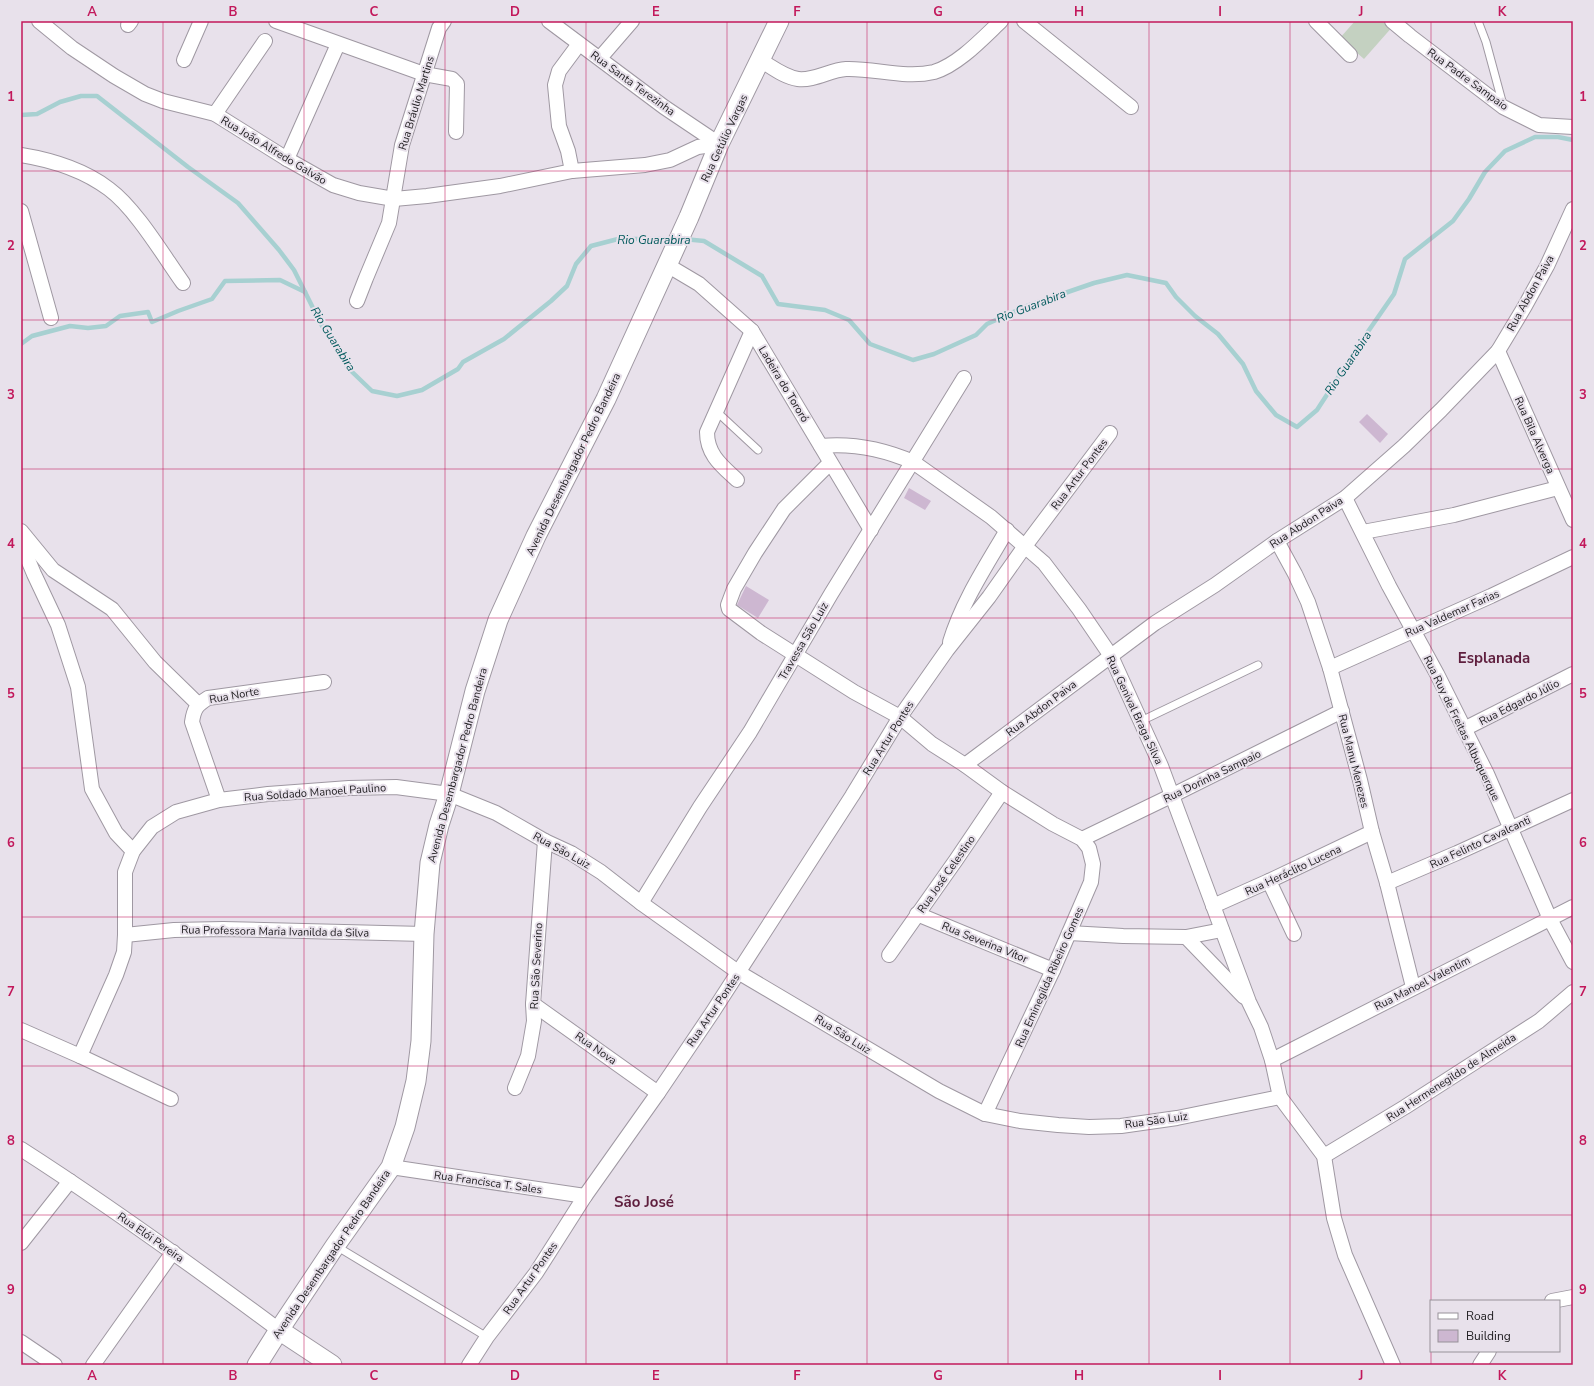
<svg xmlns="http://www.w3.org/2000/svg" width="1594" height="1386" font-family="'Nunito Sans',sans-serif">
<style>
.green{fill:#c4d1c1}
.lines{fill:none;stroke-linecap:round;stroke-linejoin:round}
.stream{stroke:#a7d0d1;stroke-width:4.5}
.building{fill:#cdb7d1}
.lane-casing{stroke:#9f98a2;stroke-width:9}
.street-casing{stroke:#9f98a2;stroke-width:16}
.secondary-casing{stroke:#9f98a2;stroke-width:21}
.lane{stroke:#fff;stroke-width:7}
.street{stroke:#fff;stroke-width:14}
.secondary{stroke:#fff;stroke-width:19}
.grid{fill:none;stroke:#c2185b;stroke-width:1;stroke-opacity:0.55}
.labels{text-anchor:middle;stroke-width:4;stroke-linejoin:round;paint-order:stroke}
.street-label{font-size:11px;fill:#1d1b1e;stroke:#e8e1eb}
.water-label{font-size:12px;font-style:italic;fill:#00595c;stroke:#e8e1eb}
.district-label{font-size:15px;font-weight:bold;fill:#5f1f3e;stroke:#e8e1eb}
.neatline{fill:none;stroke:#c2185b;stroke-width:1.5}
.grid-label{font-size:13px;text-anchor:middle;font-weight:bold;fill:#c2185b}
</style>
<rect width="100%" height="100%" fill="#e8e1eb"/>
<path class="green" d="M1355,21H1389L1394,25L1364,59L1340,38Z"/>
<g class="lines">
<g class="stream">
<path d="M21,115L37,114L60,102L81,96H97L188,167L238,203L279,250L294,270L321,324L348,368L372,391L397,396L422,390L458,369L463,362L504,339L551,301L567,286L576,264L591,246L618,239H675"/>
<path d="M684,239L704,241L762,276L778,304L825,310L849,320L870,344L913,360L934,354L976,335L987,324L1027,306L1094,283L1127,275L1166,283L1176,297L1195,316L1218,334L1243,364L1256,391L1276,415L1297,427L1317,410L1367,333L1394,294L1405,259L1453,221L1469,199L1485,172L1505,151L1535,137H1558L1573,140"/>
<path d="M21,344L32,336L70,326L88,328L106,326L120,316L148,312L152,322L178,311L212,299L225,281L280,280L305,292"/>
</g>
</g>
<g class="building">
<path d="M1367,414L1388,434L1380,443L1359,422Z"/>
<path d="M909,488L931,501L925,510L904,498Z"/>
<path d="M746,586L769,600L758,618L737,605Z"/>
</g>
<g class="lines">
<defs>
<g id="lane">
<path d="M1478,21L1486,42L1503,105"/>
<path d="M716,411L758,450"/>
<path d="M1141,721L1258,665"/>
<path d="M336,1246L487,1337"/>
</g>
<g id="street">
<path d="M39,21L72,48L114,76L145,94L163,101L215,114L287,159L333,185L359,193L394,199L427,196L500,186L572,171L645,165L670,160L698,147L719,144"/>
<path d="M276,21L424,74L452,79L457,84L456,132"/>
<path d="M549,21L664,107L719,144"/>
<path d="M1024,21L1131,107"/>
<path d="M1316,21L1350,55"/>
<path d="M1392,21L1410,36L1503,107L1539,125L1573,127"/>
<path d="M128,25L131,21"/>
<path d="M600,58L632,21"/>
<path d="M184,60L201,21"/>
<path d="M760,60C772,67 784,77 798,79C814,81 830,70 846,69C875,68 905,79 934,72C958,65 983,38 1001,21"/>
<path d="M215,114L265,41"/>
<path d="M21,155C52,160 84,170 109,189C136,209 163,255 183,283"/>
<path d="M287,159L338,44"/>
<path d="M572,171L568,151L559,126L555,85L559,71L579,44"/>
<path d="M21,211L51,318"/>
<path d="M667,265L699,284L752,331L871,530"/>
<path d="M357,301L366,278L389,223L402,145L439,28L444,21"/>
<path d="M1498,351L1573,520"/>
<path d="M821,446C853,443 883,449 913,462L991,517L1044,563L1079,609L1111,656L1161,766L1249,1002L1261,1027L1272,1060L1280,1097L1324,1156L1334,1218L1345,1255L1393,1365"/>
<path d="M830,463L784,509L755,553L734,589L728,605L729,609L761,633L854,692L900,717L932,744L965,765L1002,792L1053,824L1082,839L1089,848L1093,864L1091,882L1053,970L985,1114"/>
<path d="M737,480C722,466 707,455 707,432L752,331"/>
<path d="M1345,498L1389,586L1437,674L1487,774L1550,919L1573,962"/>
<path d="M21,531L53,570L112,609L155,662L198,704"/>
<path d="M1363,532L1454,515L1558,488"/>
<path d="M1277,541L1295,574L1308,602L1330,668L1360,780L1372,832L1387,883L1413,987"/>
<path d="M21,543L34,574L58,625L78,687L92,789L116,833L133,851"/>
<path d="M950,642C962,602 986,566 1007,530"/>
<path d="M1330,668L1491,596L1573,557"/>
<path d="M1464,729L1573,674"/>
<path d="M965,765L1155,623L1215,585L1277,541L1345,498L1404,446L1441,410L1498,351L1525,306L1547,266L1573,209"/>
<path d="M219,800L192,722C194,708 197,705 208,698L324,682"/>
<path d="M1082,839L1173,795L1342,711"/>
<path d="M1269,881L1294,934"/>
<path d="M1387,883L1457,853L1573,800"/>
<path d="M641,903L700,807L750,732L831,594L964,378"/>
<path d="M1213,906L1269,881L1372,832"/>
<path d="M917,914L1053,970"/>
<path d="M1069,933L1123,936L1186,937L1222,930"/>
<path d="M125,935L174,930L223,929L424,934"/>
<path d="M1186,937L1244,997"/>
<path d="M889,955L956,860L1002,792"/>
<path d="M533,1004L658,1093"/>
<path d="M21,1030L80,1056L116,975L124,952L125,935V872L133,851L152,827L176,812L219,800L268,794L349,788L396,787L449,794L496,813L545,841L571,853L601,872L641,903L738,972L939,1091L985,1114L1020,1121L1058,1125L1089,1127L1121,1126L1177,1118L1280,1097"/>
<path d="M80,1056L171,1099"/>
<path d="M1272,1060L1573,907"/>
<path d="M515,1088L528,1056L534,1021L533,1004L545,841"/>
<path d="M21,1149C110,1206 194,1267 279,1330"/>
<path d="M1324,1156L1405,1107L1539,1021L1573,992"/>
<path d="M391,1167L585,1196"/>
<path d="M21,1243L70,1181"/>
<path d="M1552,1301L1573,1297"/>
<path d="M21,1342L55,1365"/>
<path d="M93,1365L173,1252"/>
<path d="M469,1365L487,1337L536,1273L585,1196L658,1093L712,1013L852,796L900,717L947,650L989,597L1025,546L1110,433"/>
<path d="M1480,1365L1489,1351"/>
</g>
<g id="secondary">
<path d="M279,1330L332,1365"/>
<path d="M257,1365L279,1330L335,1246L391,1167L405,1127L416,1081L421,1041L424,934L430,863L439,825L449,794L475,691L498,620L536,536L606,399L689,217L719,144L779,21"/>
</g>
</defs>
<use href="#lane" class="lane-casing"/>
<use href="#street" class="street-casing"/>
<use href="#secondary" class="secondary-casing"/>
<use href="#lane" class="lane"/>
<use href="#street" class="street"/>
<use href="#secondary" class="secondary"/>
</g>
<path class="grid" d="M163,21V1365M304,21V1365M445,21V1365M586,21V1365M727,21V1365M867,21V1365M1008,21V1365M1149,21V1365M1290,21V1365M1431,21V1301M21,171H1573M21,320H1573M21,469H1573M21,618H1573M21,768H1573M21,917H1573M21,1066H1573M21,1215H1573M1431,1351V1365"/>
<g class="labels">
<g class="street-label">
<text transform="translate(1468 79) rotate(36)" y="4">Rua Padre Sampaio</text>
<text transform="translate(633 83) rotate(36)" y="4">Rua Santa Terezinha</text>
<text transform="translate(416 103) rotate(-73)" y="4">Rua Bráulio Martins</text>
<text transform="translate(724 138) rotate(-65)" y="4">Rua Getúlio Vargas</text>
<text transform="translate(274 150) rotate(31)" y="4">Rua João Alfredo Galvão</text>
<text transform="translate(1530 293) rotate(-61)" y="4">Rua Abdon Paiva</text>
<text transform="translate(784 384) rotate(59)" y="4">Ladeira do Tororó</text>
<text transform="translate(1535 435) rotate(66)" y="4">Rua Bila Alverga</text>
<text transform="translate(573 464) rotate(-64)" y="4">Avenida Desembargador Pedro Bandeira</text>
<text transform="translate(1079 474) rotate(-53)" y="4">Rua Artur Pontes</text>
<text transform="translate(1306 522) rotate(-33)" y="4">Rua Abdon Paiva</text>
<text transform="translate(1452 613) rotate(-24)" y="4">Rua Valdemar Farias</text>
<text transform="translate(803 641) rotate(-60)" y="4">Travessa São Luiz</text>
<text transform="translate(234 695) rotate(-10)" y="4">Rua Norte</text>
<text transform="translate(1519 702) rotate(-27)" y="4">Rua Edgardo Júlio</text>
<text transform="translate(1041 708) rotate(-37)" y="4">Rua Abdon Paiva</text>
<text transform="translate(1135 710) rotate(65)" y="4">Rua Genival Braga Silva</text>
<text transform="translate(1462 728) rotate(64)" y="4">Rua Ruy de Freitas Albuquerque</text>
<text transform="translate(888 738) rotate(-58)" y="4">Rua Artur Pontes</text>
<text transform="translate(1354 761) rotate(76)" y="4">Rua Manu Menezes</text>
<text transform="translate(457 765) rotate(-75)" y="4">Avenida Desembargador Pedro Bandeira</text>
<text transform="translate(1212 776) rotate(-26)" y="4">Rua Dorinha Sampaio</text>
<text transform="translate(315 792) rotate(-4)" y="4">Rua Soldado Manoel Paulino</text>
<text transform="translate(1480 842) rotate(-25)" y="4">Rua Felinto Cavalcanti</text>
<text transform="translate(562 850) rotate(29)" y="4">Rua São Luiz</text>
<text transform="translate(1293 870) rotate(-25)" y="4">Rua Heráclito Lucena</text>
<text transform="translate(946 874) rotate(-55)" y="4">Rua José Celestino</text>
<text transform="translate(275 931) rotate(1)" y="4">Rua Professora Maria Ivanilda da Silva</text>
<text transform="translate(985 942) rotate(22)" y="4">Rua Severina Vítor</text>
<text transform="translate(536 966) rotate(-87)" y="4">Rua São Severino</text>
<text transform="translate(1049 977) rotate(-66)" y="4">Rua Eminegilda Ribeiro Gomes</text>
<text transform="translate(1422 983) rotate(-27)" y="4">Rua Manoel Valentim</text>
<text transform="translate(713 1010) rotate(-56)" y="4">Rua Artur Pontes</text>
<text transform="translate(843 1034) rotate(32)" y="4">Rua São Luiz</text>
<text transform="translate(596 1048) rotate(35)" y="4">Rua Nova</text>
<text transform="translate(1451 1077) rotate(-33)" y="4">Rua Hermenegildo de Almeida</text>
<text transform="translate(1156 1120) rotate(-8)" y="4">Rua São Luiz</text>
<text transform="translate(488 1182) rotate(8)" y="4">Rua Francisca T. Sales</text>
<text transform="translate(151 1237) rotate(35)" y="4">Rua Elói Pereira</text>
<text transform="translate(331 1254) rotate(-56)" y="4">Avenida Desembargador Pedro Bandeira</text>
<text transform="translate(530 1278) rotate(-55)" y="4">Rua Artur Pontes</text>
</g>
<g class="water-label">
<text x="654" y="244">Rio Guarabira</text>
<text transform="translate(1031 306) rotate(-21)" y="4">Rio Guarabira</text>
<text transform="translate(333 339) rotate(58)" y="4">Rio Guarabira</text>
<text transform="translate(1348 363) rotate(-56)" y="4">Rio Guarabira</text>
</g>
<g class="district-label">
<text x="1494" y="663">Esplanada</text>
<text x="644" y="1207">São José</text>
</g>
</g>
<rect width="1594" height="1386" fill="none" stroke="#e8e1eb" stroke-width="44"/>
<rect x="1430" y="1300" width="130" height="52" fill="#e8e1eb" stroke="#979299"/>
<rect x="1438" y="1313" width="20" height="6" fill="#ffffff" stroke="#979299"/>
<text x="1466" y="1320" font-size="12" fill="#1d1b1e">Road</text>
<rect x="1438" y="1330" width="20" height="12" fill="#cdb7d1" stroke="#979299"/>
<text x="1466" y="1340" font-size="12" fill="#1d1b1e">Building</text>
<rect x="22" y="22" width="1550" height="1342" class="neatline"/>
<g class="grid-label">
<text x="92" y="16">A</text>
<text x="233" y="16">B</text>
<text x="374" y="16">C</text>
<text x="515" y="16">D</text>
<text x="656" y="16">E</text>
<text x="797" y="16">F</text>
<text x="938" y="16">G</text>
<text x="1079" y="16">H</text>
<text x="1220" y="16">I</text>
<text x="1361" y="16">J</text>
<text x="1502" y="16">K</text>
<text x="11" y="101">1</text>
<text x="1583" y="101">1</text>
<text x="11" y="250">2</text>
<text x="1583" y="250">2</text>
<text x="11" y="399">3</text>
<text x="1583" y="399">3</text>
<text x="11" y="548">4</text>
<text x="1583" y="548">4</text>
<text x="11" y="698">5</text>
<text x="1583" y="698">5</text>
<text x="11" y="847">6</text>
<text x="1583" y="847">6</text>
<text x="11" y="996">7</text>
<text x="1583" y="996">7</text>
<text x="11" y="1145">8</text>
<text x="1583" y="1145">8</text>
<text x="11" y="1294">9</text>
<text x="1583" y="1294">9</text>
<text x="92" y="1380">A</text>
<text x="233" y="1380">B</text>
<text x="374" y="1380">C</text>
<text x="515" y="1380">D</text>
<text x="656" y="1380">E</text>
<text x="797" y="1380">F</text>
<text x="938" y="1380">G</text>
<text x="1079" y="1380">H</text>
<text x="1220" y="1380">I</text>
<text x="1361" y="1380">J</text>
<text x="1502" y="1380">K</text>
</g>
</svg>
